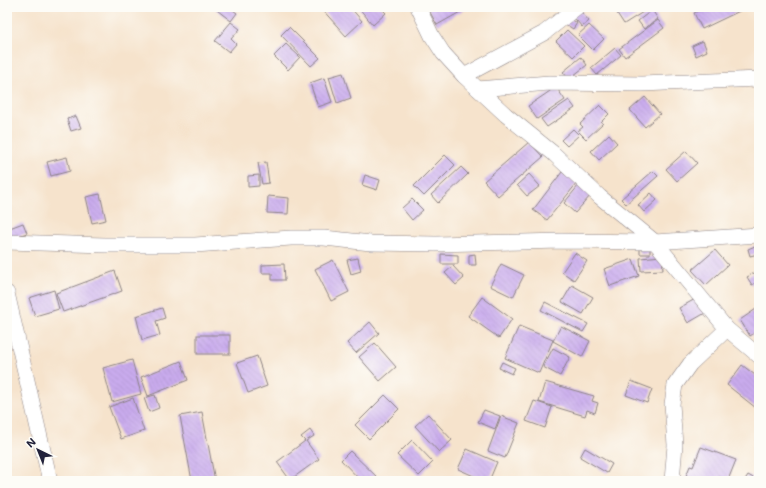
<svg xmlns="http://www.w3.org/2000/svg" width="766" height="488" font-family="Mali,sans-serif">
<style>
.building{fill:url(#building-back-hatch)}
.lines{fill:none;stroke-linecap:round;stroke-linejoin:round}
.minor-casing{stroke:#8c8284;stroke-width:16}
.minor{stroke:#fff;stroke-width:15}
</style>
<defs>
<pattern id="building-back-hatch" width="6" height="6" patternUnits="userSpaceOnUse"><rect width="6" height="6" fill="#c9abed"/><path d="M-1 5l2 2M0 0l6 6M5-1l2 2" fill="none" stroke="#ac93cc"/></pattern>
</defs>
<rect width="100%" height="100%" fill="#fdfcf7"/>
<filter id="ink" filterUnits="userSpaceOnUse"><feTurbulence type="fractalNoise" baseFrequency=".025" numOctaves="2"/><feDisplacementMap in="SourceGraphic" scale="8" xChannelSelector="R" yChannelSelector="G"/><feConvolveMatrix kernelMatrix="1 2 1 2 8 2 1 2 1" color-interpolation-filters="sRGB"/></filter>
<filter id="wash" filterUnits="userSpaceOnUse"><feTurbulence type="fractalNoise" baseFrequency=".012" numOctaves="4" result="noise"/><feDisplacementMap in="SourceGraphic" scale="16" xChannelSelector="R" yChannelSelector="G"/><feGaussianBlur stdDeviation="0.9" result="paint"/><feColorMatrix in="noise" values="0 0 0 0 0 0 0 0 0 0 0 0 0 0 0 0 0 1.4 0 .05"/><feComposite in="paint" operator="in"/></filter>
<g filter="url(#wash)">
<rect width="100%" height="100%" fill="#f6e3cc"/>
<g id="blocks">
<g class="building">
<path d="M213,7H229L237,13L231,21Z"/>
<path d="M320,7H350L362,21L346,36Z"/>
<path d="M358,7H380L386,13L373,25Z"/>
<path d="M427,7H469L437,25Z"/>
<path d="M613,7H651L624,24Z"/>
<path d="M706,7H748L702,29L694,13Z"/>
<path d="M578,8L589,21L582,27L571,14Z"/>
<path d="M652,10L658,19L644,29L638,21Z"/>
<path d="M568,17L577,23L573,29L564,23Z"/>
<path d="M658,20L664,28L625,57L619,49Z"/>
<path d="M231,22L240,29L231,39L236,44L229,52L215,41Z"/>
<path d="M589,25L604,39L593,50L578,35Z"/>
<path d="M289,27L320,58L311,66L281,35Z"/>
<path d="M567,30L584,46L573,57L556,41Z"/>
<path d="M703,41L707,51L696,56L692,46Z"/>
<path d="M286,44L300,57L288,70L274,56Z"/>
<path d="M615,48L621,55L597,75L591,68Z"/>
<path d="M581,57L587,65L569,79L563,72Z"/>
<path d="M343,73L351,98L337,103L329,77Z"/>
<path d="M324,78L332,102L318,107L310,83Z"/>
<path d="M556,87L565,100L537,119L528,106Z"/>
<path d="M645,97L660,114L645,127L630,110Z"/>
<path d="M569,100L575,108L547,127L541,119Z"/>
<path d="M600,105L609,114L601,122L603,123L586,139L578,131L583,127L580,124Z"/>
<path d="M76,116L81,128L71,131L67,119Z"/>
<path d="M573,129L579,135L567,146L561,140Z"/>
<path d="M609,134L617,143L599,160L591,151Z"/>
<path d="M529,142L543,157L498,196L484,181Z"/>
<path d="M686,151L697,163L677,181L666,169Z"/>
<path d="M445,155L455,165L424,196L414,186Z"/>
<path d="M67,157L70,171L51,176L47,162Z"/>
<path d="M266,162L269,183L262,184L258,163Z"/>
<path d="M461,167L468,174L438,203L431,195Z"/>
<path d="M653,171L658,176L626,204L621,199Z"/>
<path d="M562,172L577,183L547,220L533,210Z"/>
<path d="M529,174L540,186L527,196L517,185Z"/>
<path d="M259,175V186L248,187V176Z"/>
<path d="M365,175L380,180L377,190L362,185Z"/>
<path d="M579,185L591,195L575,213L564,203Z"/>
<path d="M651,193L657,200L644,212L638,205Z"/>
<path d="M100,194L106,220L92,223L86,197Z"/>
<path d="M268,196L289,198L288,214L267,213Z"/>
<path d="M412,199L423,210L412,220L402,208Z"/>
<path d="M23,223L27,233L7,240V229Z"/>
<path d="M755,246L758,254L750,256L748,249Z"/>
<path d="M650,248V254H640V249Z"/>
<path d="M715,250L728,265L706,285L692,270Z"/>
<path d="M575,253L587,261L574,280L562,272Z"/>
<path d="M441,254L458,255V264H441Z"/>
<path d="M475,254L476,265H469V255Z"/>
<path d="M662,256L663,270L641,271L640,258Z"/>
<path d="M358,258L361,271L351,274L347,260Z"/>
<path d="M633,259L639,276L610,286L604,269Z"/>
<path d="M333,260L349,292L331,301L315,269Z"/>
<path d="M284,264L285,280H272V273H262V265Z"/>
<path d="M501,264L524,275L513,297L490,286Z"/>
<path d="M453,266L464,278L456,285L445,273Z"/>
<path d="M115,271L122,291L63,312L56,293Z"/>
<path d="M756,272L759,277V281L752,285L747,277Z"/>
<path d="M572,285L593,297L583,314L562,302Z"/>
<path d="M54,290L59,309L35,316L29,298Z"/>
<path d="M482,297L512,319L499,338L468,316Z"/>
<path d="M699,297L707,312L688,323L679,308Z"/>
<path d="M545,302L588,324L583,332L541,310Z"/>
<path d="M759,307V330L750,336L740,320Z"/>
<path d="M162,308L165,318L156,321L160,335L142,340L136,316Z"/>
<path d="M370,322L379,333L356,353L347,343Z"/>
<path d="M519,326L553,340L539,373L505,358Z"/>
<path d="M561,326L590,341L582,357L553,341Z"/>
<rect x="197" y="335" width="33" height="19"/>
<path d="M375,343L396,367L380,381L359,357Z"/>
<path d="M553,348L570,357L560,376L543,367Z"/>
<path d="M257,356L267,386L248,393L237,363Z"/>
<path d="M132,360L141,394L112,402L103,368Z"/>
<path d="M181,361L188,380L148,396L141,377Z"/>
<path d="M502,362L515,368L512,374L499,368Z"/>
<path d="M742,365L759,378V404L756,408L727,385Z"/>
<path d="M631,381L652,389L647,403L626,395Z"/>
<path d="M545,382L594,396L592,401L598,403L595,413L587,410L585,416L539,402Z"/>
<path d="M155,395L159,408L149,412L144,398Z"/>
<path d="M385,395L399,409L369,439L355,425Z"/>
<path d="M133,398L144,431L121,439L109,407Z"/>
<path d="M534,401L552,407L545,428L526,421Z"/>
<path d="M484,410L500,416L495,429L478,422Z"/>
<path d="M202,412L215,481H192L180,416Z"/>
<path d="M428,414L452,440L439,452L415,426Z"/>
<path d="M501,416L519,423L505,458L488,451Z"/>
<path d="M310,430L314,436L306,441L319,459L290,480L277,462L305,441L301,437Z"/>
<path d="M412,440L433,462L419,476L397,455Z"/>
<path d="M701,447L736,460L728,480L719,477L717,481H684L690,466L693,467Z"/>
<path d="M585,448L612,464L607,473L580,457Z"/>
<path d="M467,449L497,462L489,481H485L458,469Z"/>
<path d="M350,451L378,478L375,481H361L341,460Z"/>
<path d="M748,475L759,481H744Z"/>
</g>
</g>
</g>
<g filter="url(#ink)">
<use href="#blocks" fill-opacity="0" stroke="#8c8284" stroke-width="1"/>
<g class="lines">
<defs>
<g id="minor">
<path d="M418,7L432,36L443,53L464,76L506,115L553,153L600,197L655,242L727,329L759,356"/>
<path d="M464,76L544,33L577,7"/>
<path d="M478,89L549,83L642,84L759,79"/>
<path d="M7,242L105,245H195L291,238H324L371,243L436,244L561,241L655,242L759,235"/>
<path d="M7,293L50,481"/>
<path d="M672,481L675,445L672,404L675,385L690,364L727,329"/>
</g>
</defs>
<use href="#minor" class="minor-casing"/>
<use href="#minor" class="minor"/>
</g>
</g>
<rect width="766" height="488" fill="none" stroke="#fdfcf7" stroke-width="24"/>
<g transform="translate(38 450) rotate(317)" stroke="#fdfcf7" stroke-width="3" paint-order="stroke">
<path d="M0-3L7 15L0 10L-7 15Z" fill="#22223b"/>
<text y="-6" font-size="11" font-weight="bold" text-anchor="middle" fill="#22223b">N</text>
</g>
</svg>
